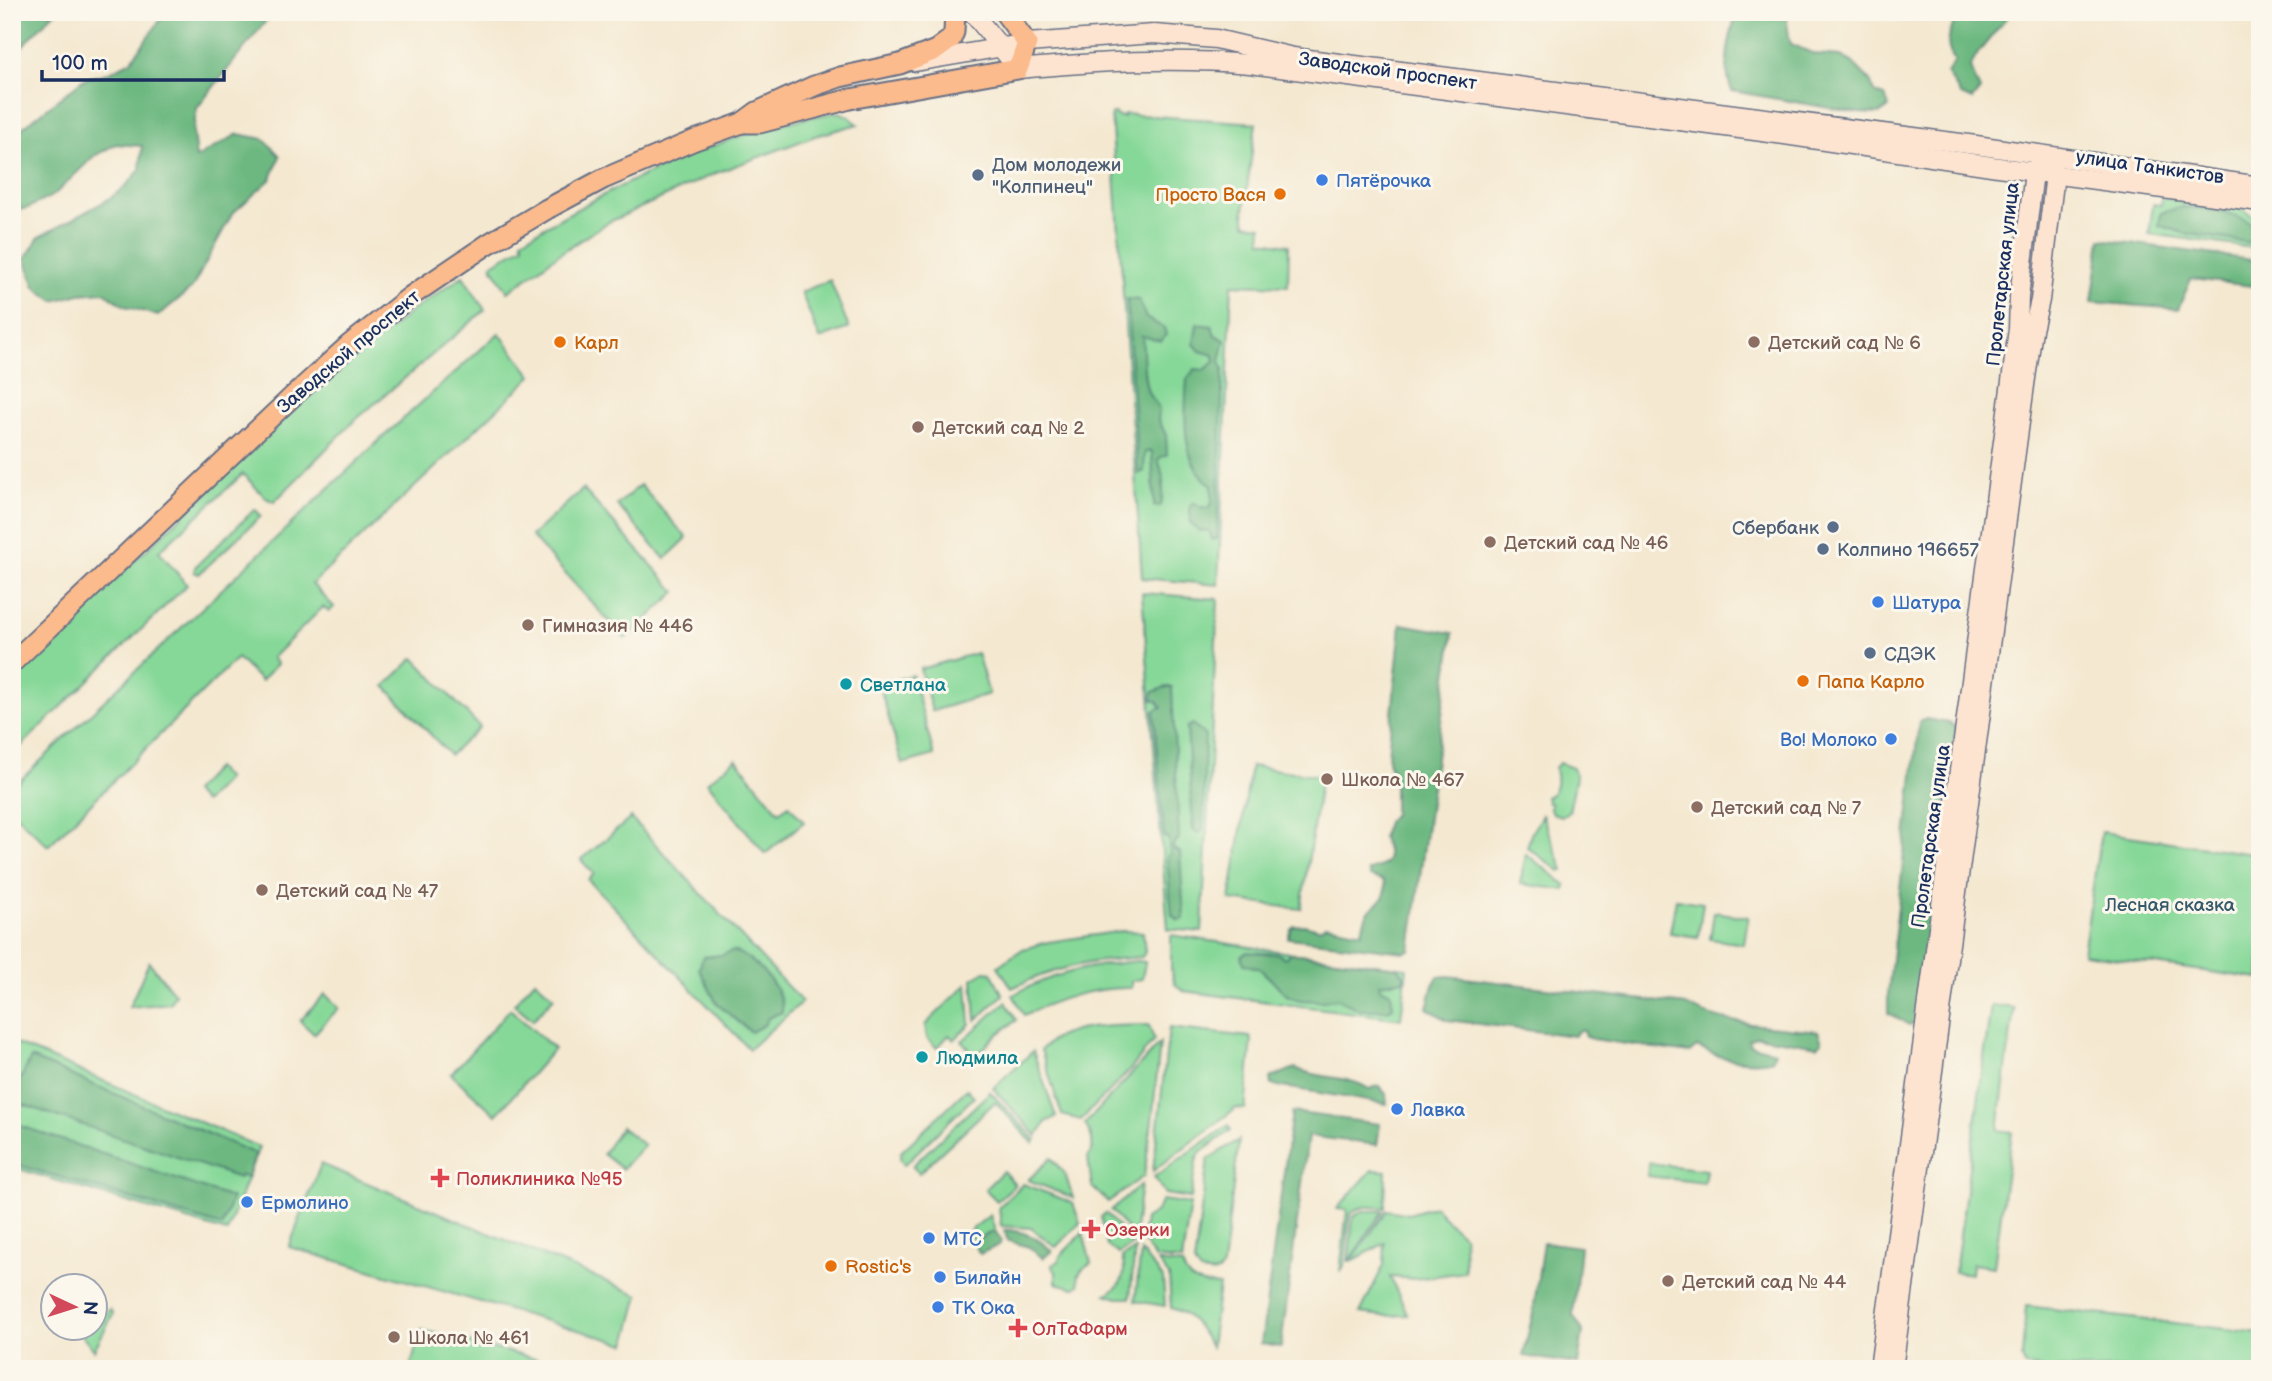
<svg xmlns="http://www.w3.org/2000/svg" width="2272" height="1381" font-family="'Balsamiq Sans',sans-serif">
<style>
.green{fill:#86d898;stroke:#50847b;stroke-width:2}
.forest{fill:#6cb880;stroke:#44746f;stroke-width:2}
.lines{fill:none;stroke-linecap:round;stroke-linejoin:round}
.secondary-casing{stroke:#677086;stroke-width:21}
.primary-casing{stroke:#677086;stroke-width:23}
.secondary{stroke:#fde4d1;stroke-width:18}
.primary{stroke:#fbbb8d;stroke-width:19}
.service-dot{fill:#5c6f8a;stroke:#fbf7ec;stroke-width:2.5}
.shop-dot{fill:#3f7fe0;stroke:#fbf7ec;stroke-width:2.5}
.food-dot{fill:#e8710a;stroke:#fbf7ec;stroke-width:2.5}
.education-dot{fill:#8d6e63;stroke:#fbf7ec;stroke-width:2.5}
.culture-dot{fill:#0f9aa8;stroke:#fbf7ec;stroke-width:2.5}
.health-dot{fill:#e0444e;stroke:#fbf7ec;stroke-width:2.5}
.labels{text-anchor:middle;stroke-width:6;stroke-linejoin:round;paint-order:stroke}
.street-label{font-size:19px;fill:#1b2f5e;stroke:#fbf7ec}
.service-label{font-size:19px;fill:#4e5e75;stroke:#fbf7ec;text-anchor:start}
.shop-label{font-size:19px;fill:#366cbe;stroke:#fbf7ec;text-anchor:start}
.food-label{font-size:19px;fill:#c56008;stroke:#fbf7ec;text-anchor:start}
.education-label{font-size:19px;fill:#785e54;stroke:#fbf7ec;text-anchor:start}
.culture-label{font-size:19px;fill:#0d838f;stroke:#fbf7ec;text-anchor:start}
.park-label{font-size:19px;fill:#36596c;stroke:#fbf7ec}
.health-label{font-size:19px;fill:#be3a42;stroke:#fbf7ec;text-anchor:start}
</style>
<rect width="100%" height="100%" fill="#fbf7ec"/>
<filter id="ink" filterUnits="userSpaceOnUse"><feTurbulence type="fractalNoise" baseFrequency=".0143" numOctaves="2"/><feDisplacementMap in="SourceGraphic" scale="14" xChannelSelector="R" yChannelSelector="G"/><feConvolveMatrix kernelMatrix="1 2 1 2 8 2 1 2 1" color-interpolation-filters="sRGB"/></filter>
<filter id="wash" filterUnits="userSpaceOnUse"><feTurbulence type="fractalNoise" baseFrequency=".00686" numOctaves="4" result="noise"/><feDisplacementMap in="SourceGraphic" scale="28" xChannelSelector="R" yChannelSelector="G"/><feGaussianBlur stdDeviation="1.57" result="paint"/><feColorMatrix in="noise" values="0 0 0 0 0 0 0 0 0 0 0 0 0 0 0 0 0 1.4 0 .05"/><feComposite in="paint" operator="in"/></filter>
<g filter="url(#wash)">
<rect width="100%" height="100%" fill="#f4e8d0"/>
<g class="green">
<path d="M839,112L848,116L858,124L815,136L716,173L607,223L556,256L508,292L491,265L524,245L522,240C618,184 729,128 839,112Z"/>
<path d="M1111,113H1115L1116,116L1124,117V114L1256,123L1244,211L1246,224L1262,226L1261,241L1289,245L1288,286L1232,284L1218,585L1142,578Z"/>
<path d="M2162,198L2240,208L2260,221V249L2149,234L2153,204L2161,205Z"/>
<path d="M463,276L485,310L353,422L274,502L266,498L243,474L159,551L187,585L12,755V677L295,409L413,310Z"/>
<path d="M830,280L849,328L820,339L801,292Z"/>
<path d="M499,333L532,376L312,584L334,607L329,612L323,607L272,658L277,664L261,681L237,658L48,846L12,811V788L383,437Z"/>
<path d="M640,485L687,538L665,559L617,505Z"/>
<path d="M583,489L676,592L625,639L531,536Z"/>
<path d="M255,509L261,516L199,574L194,572L195,567Z"/>
<path d="M1142,593L1218,599L1202,932L1168,929Z"/>
<path d="M977,653L989,694L932,711L920,669Z"/>
<path d="M414,658L480,727L450,755L385,686Z"/>
<path d="M912,675L934,755L902,764L879,684Z"/>
<path d="M736,759L779,812L789,805L804,822L765,854L707,782Z"/>
<path d="M1559,763L1573,768L1576,777L1569,812L1561,816L1552,813L1550,809L1551,804L1548,803L1546,797C1559,792 1557,779 1555,768Z"/>
<path d="M1251,766L1321,776L1301,909L1230,900Z"/>
<path d="M216,768L227,779L204,803L193,792Z"/>
<path d="M1542,815L1563,870L1560,871L1527,847L1532,832Z"/>
<path d="M631,818L802,1002L749,1049L588,880L594,874L581,860Z"/>
<path d="M2101,832L2260,855V979L2083,954Z"/>
<path d="M1526,854L1566,885L1565,890L1520,884Z"/>
<path d="M1676,899L1703,903L1698,937L1670,933Z"/>
<path d="M1714,912L1748,917L1744,944L1710,939Z"/>
<path d="M1122,931L1143,932L1145,952L1142,957C1094,960 1055,967 1012,988L998,966L1023,949L1048,942Z"/>
<path d="M1171,935L1290,953L1407,968L1401,1019L1183,991L1175,984L1171,969Z"/>
<path d="M1138,961L1145,962L1142,979L1131,981V988C1093,987 1058,999 1024,1015L1013,995C1052,973 1093,965 1138,961Z"/>
<path d="M149,962L175,994L170,1003L129,1007Z"/>
<path d="M985,971L991,972L1003,995L976,1020L973,978Z"/>
<path d="M535,980L554,997L533,1020L514,1004Z"/>
<path d="M967,984L970,1024L954,1040L949,1035L937,1048L927,1038L925,1025Z"/>
<path d="M325,994L339,1008L314,1034L300,1021Z"/>
<path d="M1006,1002L1017,1020L994,1037L976,1057L962,1041Z"/>
<path d="M1991,1005L2014,1008L1998,1130L2012,1132L1994,1267L1972,1264L1971,1274L1955,1272Z"/>
<path d="M510,1009L554,1049L496,1115L451,1074Z"/>
<path d="M1149,1025L1154,1040L1130,1070L1081,1120L1062,1115L1041,1050C1065,1023 1115,1026 1149,1025Z"/>
<path d="M1169,1028L1250,1037L1252,1040L1245,1109L1236,1108L1153,1171Z"/>
<path d="M12,1042L259,1147L227,1232L12,1167Z"/>
<path d="M1160,1043L1152,1121L1144,1176L1108,1202L1092,1187L1088,1158C1096,1146 1092,1135 1085,1124Z"/>
<path d="M1033,1051L1056,1117L1046,1122L1037,1136L993,1088Z"/>
<path d="M967,1089L974,1097L904,1165L900,1159L901,1152Z"/>
<path d="M990,1092L1036,1140L1033,1143L995,1102L919,1173L912,1166Z"/>
<path d="M1229,1125L1231,1130L1200,1153L1196,1161L1191,1198L1165,1194L1154,1177Z"/>
<path d="M621,1127L644,1145L622,1169L603,1154Z"/>
<path d="M1239,1140L1223,1266C1217,1277 1210,1273 1200,1272L1194,1264L1208,1159Z"/>
<path d="M1051,1158L1065,1174L1073,1198L1028,1180Z"/>
<path d="M1649,1163L1706,1170L1704,1183L1647,1176Z"/>
<path d="M321,1164L639,1295L626,1344L289,1247Z"/>
<path d="M1372,1170L1386,1171L1385,1208C1371,1207 1359,1204 1350,1215L1344,1266L1340,1272L1347,1210L1337,1209Z"/>
<path d="M1003,1171L1015,1185L997,1201L985,1189Z"/>
<path d="M1023,1184L1073,1203L1080,1223L1056,1247L1031,1228L1001,1226L999,1207Z"/>
<path d="M1141,1185L1134,1237L1111,1210Z"/>
<path d="M1162,1200L1190,1204L1182,1261L1155,1258L1142,1240L1145,1219L1156,1212Z"/>
<path d="M1435,1206L1447,1221L1464,1236L1465,1272L1415,1279L1390,1277L1408,1315L1383,1316L1360,1313L1384,1265L1385,1243L1350,1262L1387,1210L1409,1214Z"/>
<path d="M1362,1211H1383L1348,1262L1353,1217Z"/>
<path d="M1106,1213L1133,1244L1119,1254L1107,1246L1101,1217Z"/>
<path d="M990,1215L995,1231L979,1238L974,1244L970,1236L971,1230Z"/>
<path d="M1083,1233L1091,1263C1082,1268 1076,1274 1079,1285L1074,1288L1056,1283V1272L1052,1265L1059,1261L1060,1256Z"/>
<path d="M1135,1249L1130,1298H1118L1106,1294C1122,1287 1127,1274 1122,1258Z"/>
<path d="M1141,1251L1163,1279L1165,1306L1135,1301Z"/>
<path d="M1158,1262L1182,1265C1188,1284 1201,1284 1219,1286L1211,1347C1200,1329 1192,1314 1171,1308L1169,1276Z"/>
<path d="M2026,1306L2260,1333V1369H2045L2025,1366L2022,1357Z"/>
<path d="M110,1309L113,1314L94,1350L82,1335L89,1329L94,1328L95,1323Z"/>
<path d="M421,1330L576,1369H410Z"/>
</g>
<g class="forest">
<path d="M12,12H55L12,57Z"/>
<path d="M166,12H273L197,108L193,132L196,158L238,134L264,139L280,156L271,179L232,214L192,288L158,316L125,306L104,292L80,294L54,301L35,287L25,259L39,237L104,202L124,188L140,170L142,146L116,144L93,157L54,195L28,208L12,211V136L84,79L108,73L131,61Z"/>
<path d="M1744,12H1784C1789,22 1787,33 1791,44L1814,54L1841,56L1852,62L1870,80L1874,92L1885,96L1889,107L1879,114L1858,113L1732,91C1722,68 1729,41 1735,17Z"/>
<path d="M1957,12H2011L1978,53L1970,67L1980,90L1972,100L1961,95L1947,73L1955,61C1941,41 1953,35 1955,14Z"/>
<path d="M2182,207C2208,207 2240,213 2260,229V244L2183,233L2159,225L2161,213Z"/>
<path d="M2101,239L2260,261V287L2191,279L2178,309L2092,302Z"/>
<path d="M1127,299L1139,300L1146,318L1164,328L1166,335L1161,341L1142,336C1144,351 1142,380 1149,394C1155,405 1161,403 1158,419L1166,435L1167,455L1161,457L1158,460C1164,473 1165,493 1160,506H1154L1152,451L1145,452L1144,471L1138,474Z"/>
<path d="M1197,324L1212,326L1215,335L1225,340L1220,361L1223,369L1217,539L1212,540L1209,530L1199,531L1191,524L1190,506L1193,502L1201,507L1209,508L1212,503V485C1179,463 1185,413 1187,379L1195,369L1204,370L1215,362L1214,355L1200,351L1194,344Z"/>
<path d="M1401,624L1453,633L1410,950L1404,952L1288,938L1291,929L1294,926L1304,925L1319,929L1327,925L1362,932C1363,927 1364,920 1367,915C1374,901 1390,903 1384,881L1370,876L1368,871C1371,869 1375,868 1379,867C1395,861 1385,847 1382,837L1387,822L1394,814V778L1388,761L1389,744Z"/>
<path d="M1166,687H1172L1179,839L1174,843L1173,849L1180,852L1184,919L1178,920L1172,915L1167,857L1170,854L1168,838L1164,837L1154,711L1162,707L1157,701L1152,700L1153,692Z"/>
<path d="M1926,719L1949,723L1956,727L1916,1023L1909,1025L1888,1013V994L1919,722Z"/>
<path d="M1193,724L1205,736L1203,830L1199,833L1193,830L1187,727Z"/>
<path d="M732,951C753,955 785,990 782,1012L768,1018L764,1025L751,1032L717,1004L699,969L703,957L722,955Z"/>
<path d="M1247,952L1278,954L1285,958L1290,953L1397,967L1404,975V980L1379,984L1380,988L1391,993L1393,1007L1388,1010H1360L1338,999L1322,1001L1300,1000L1288,996L1260,969L1244,964L1241,956Z"/>
<path d="M1448,976L1686,1005C1722,1026 1777,1026 1818,1031L1822,1042L1817,1046L1757,1036L1748,1040L1750,1045L1775,1051L1772,1060C1746,1064 1720,1059 1697,1047L1689,1053L1592,1039L1586,1036L1584,1030H1579L1574,1036L1447,1020L1427,1008L1433,985L1438,977Z"/>
<path d="M31,1058L256,1154L247,1178L240,1175L239,1178L12,1101V1096Z"/>
<path d="M1295,1068C1319,1080 1346,1074 1369,1089L1379,1086L1386,1094L1387,1104L1271,1085L1270,1078Z"/>
<path d="M1292,1112L1380,1124L1377,1145L1308,1136L1281,1347L1261,1344Z"/>
<path d="M12,1123L232,1198L222,1226L12,1163Z"/>
<path d="M1004,1230C1024,1230 1038,1238 1052,1251L1043,1258L1029,1247L1008,1241Z"/>
<path d="M995,1231L1002,1241L999,1245L980,1254L974,1244L979,1238Z"/>
<path d="M1543,1242L1580,1247L1573,1315L1583,1331L1578,1364L1523,1356L1533,1313Z"/>
</g>
</g>
<g filter="url(#ink)">
<g class="lines">
<defs>
<g id="secondary">
<path d="M972,12L1018,69C1095,62 1172,57 1250,64L1770,133L1998,167L2260,202"/>
<path d="M915,62L1027,43L1154,34L1216,39L1293,57L1976,145L2260,186"/>
<path d="M1879,1369L2018,329L2019,297L2034,172L2040,163"/>
<path d="M1893,1369L2025,385L2033,330L2040,300L2055,174L2050,163"/>
</g>
<g id="primary">
<path d="M747,123H760L850,99L1018,69L1027,43L1004,12"/>
<path d="M12,663L292,397L349,345L411,296L488,244L547,209L603,179L695,140L742,123L757,112L814,86L840,77L900,64L936,50L951,39L954,32L955,12"/>
</g>
</defs>
<use href="#secondary" class="secondary-casing"/>
<use href="#primary" class="primary-casing"/>
<use href="#secondary" class="secondary"/>
<use href="#primary" class="primary"/>
</g>
</g>
<g class="service-dot">
<circle cx="978" cy="175" r="7"/>
<circle cx="1833" cy="527" r="7"/>
<circle cx="1823" cy="549" r="7"/>
<circle cx="1870" cy="653" r="7"/>
</g>
<g class="shop-dot">
<circle cx="1322" cy="180" r="7"/>
<circle cx="1878" cy="602" r="7"/>
<circle cx="1891" cy="739" r="7"/>
<circle cx="1397" cy="1109" r="7"/>
<circle cx="247" cy="1202" r="7"/>
<circle cx="929" cy="1238" r="7"/>
<circle cx="940" cy="1277" r="7"/>
<circle cx="938" cy="1307" r="7"/>
</g>
<g class="food-dot">
<circle cx="1280" cy="194" r="7"/>
<circle cx="560" cy="342" r="7"/>
<circle cx="1803" cy="681" r="7"/>
<circle cx="831" cy="1266" r="7"/>
</g>
<g class="education-dot">
<circle cx="1754" cy="342" r="7"/>
<circle cx="918" cy="427" r="7"/>
<circle cx="1490" cy="542" r="7"/>
<circle cx="528" cy="625" r="7"/>
<circle cx="1327" cy="779" r="7"/>
<circle cx="1697" cy="807" r="7"/>
<circle cx="262" cy="890" r="7"/>
<circle cx="1668" cy="1281" r="7"/>
<circle cx="394" cy="1337" r="7"/>
</g>
<g class="culture-dot">
<circle cx="846" cy="684" r="7"/>
<circle cx="922" cy="1057" r="7"/>
</g>
<g class="health-dot">
<path d="M436.5 1167.5h7v7h7v7h-7v7h-7v-7h-7v-7h7z"/>
<path d="M1087.5 1218.5h7v7h7v7h-7v7h-7v-7h-7v-7h7z"/>
<path d="M1014.5 1317.5h7v7h7v7h-7v7h-7v-7h-7v-7h7z"/>
</g>
<g class="labels">
<g class="street-label">
<text transform="translate(1388 70) rotate(8)" y="7">Заводской проспект</text>
<text transform="translate(2150 166) rotate(8)" y="7">улица Танкистов</text>
<text transform="translate(2002 274) rotate(-84)" y="7">Пролетарская улица</text>
<text transform="translate(348 351) rotate(-40)" y="7">Заводской проспект</text>
<text transform="translate(1930 836) rotate(-82)" y="7">Пролетарская улица</text>
</g>
<g class="service-label">
<text x="992" y="171">Дом молодежи<tspan x="992" dy="22">"Колпинец"</tspan></text>
<text x="1819" y="534" text-anchor="end">Сбербанк</text>
<text x="1837" y="556">Колпино 196657</text>
<text x="1884" y="660">СДЭК</text>
</g>
<g class="shop-label">
<text x="1336" y="187">Пятёрочка</text>
<text x="1892" y="609">Шатура</text>
<text x="1877" y="746" text-anchor="end">Во! Молоко</text>
<text x="1411" y="1116">Лавка</text>
<text x="261" y="1209">Ермолино</text>
<text x="943" y="1245">МТС</text>
<text x="954" y="1284">Билайн</text>
<text x="952" y="1314">ТК Ока</text>
</g>
<g class="food-label">
<text x="1266" y="201" text-anchor="end">Просто Вася</text>
<text x="574" y="349">Карл</text>
<text x="1817" y="688">Папа Карло</text>
<text x="845" y="1273">Rostic's</text>
</g>
<g class="education-label">
<text x="1768" y="349">Детский сад № 6</text>
<text x="932" y="434">Детский сад № 2</text>
<text x="1504" y="549">Детский сад № 46</text>
<text x="542" y="632">Гимназия № 446</text>
<text x="1341" y="786">Школа № 467</text>
<text x="1711" y="814">Детский сад № 7</text>
<text x="276" y="897">Детский сад № 47</text>
<text x="1682" y="1288">Детский сад № 44</text>
<text x="408" y="1344">Школа № 461</text>
</g>
<g class="culture-label">
<text x="860" y="691">Светлана</text>
<text x="936" y="1064">Людмила</text>
</g>
<g class="park-label">
<text x="2170" y="911">Лесная сказка</text>
</g>
<g class="health-label">
<text x="456" y="1185">Поликлиника №95</text>
<text x="1105" y="1236">Озерки</text>
<text x="1032" y="1335">ОлТаФарм</text>
</g>
</g>
<rect width="2272" height="1381" fill="none" stroke="#fbf7ec" stroke-width="42"/>
<g transform="translate(74 1307) rotate(94)"><circle r="33" fill="#fbf7ec" stroke="#a1a7b3" stroke-width="2"/>
<path d="M0-5L12 26L0 18L-12 26Z" fill="#d1495b"/>
<text y="-10" font-size="19" font-weight="bold" text-anchor="middle" fill="#1b2f5e">N</text>
</g>
<path d="M42 70v10h182v-10" fill="none" stroke="#1b2f5e" stroke-width="3.5"/>
<text x="52" y="70" font-size="21" fill="#1b2f5e" stroke="#fbf7ec" stroke-width="5" paint-order="stroke">100 m</text>
</svg>
